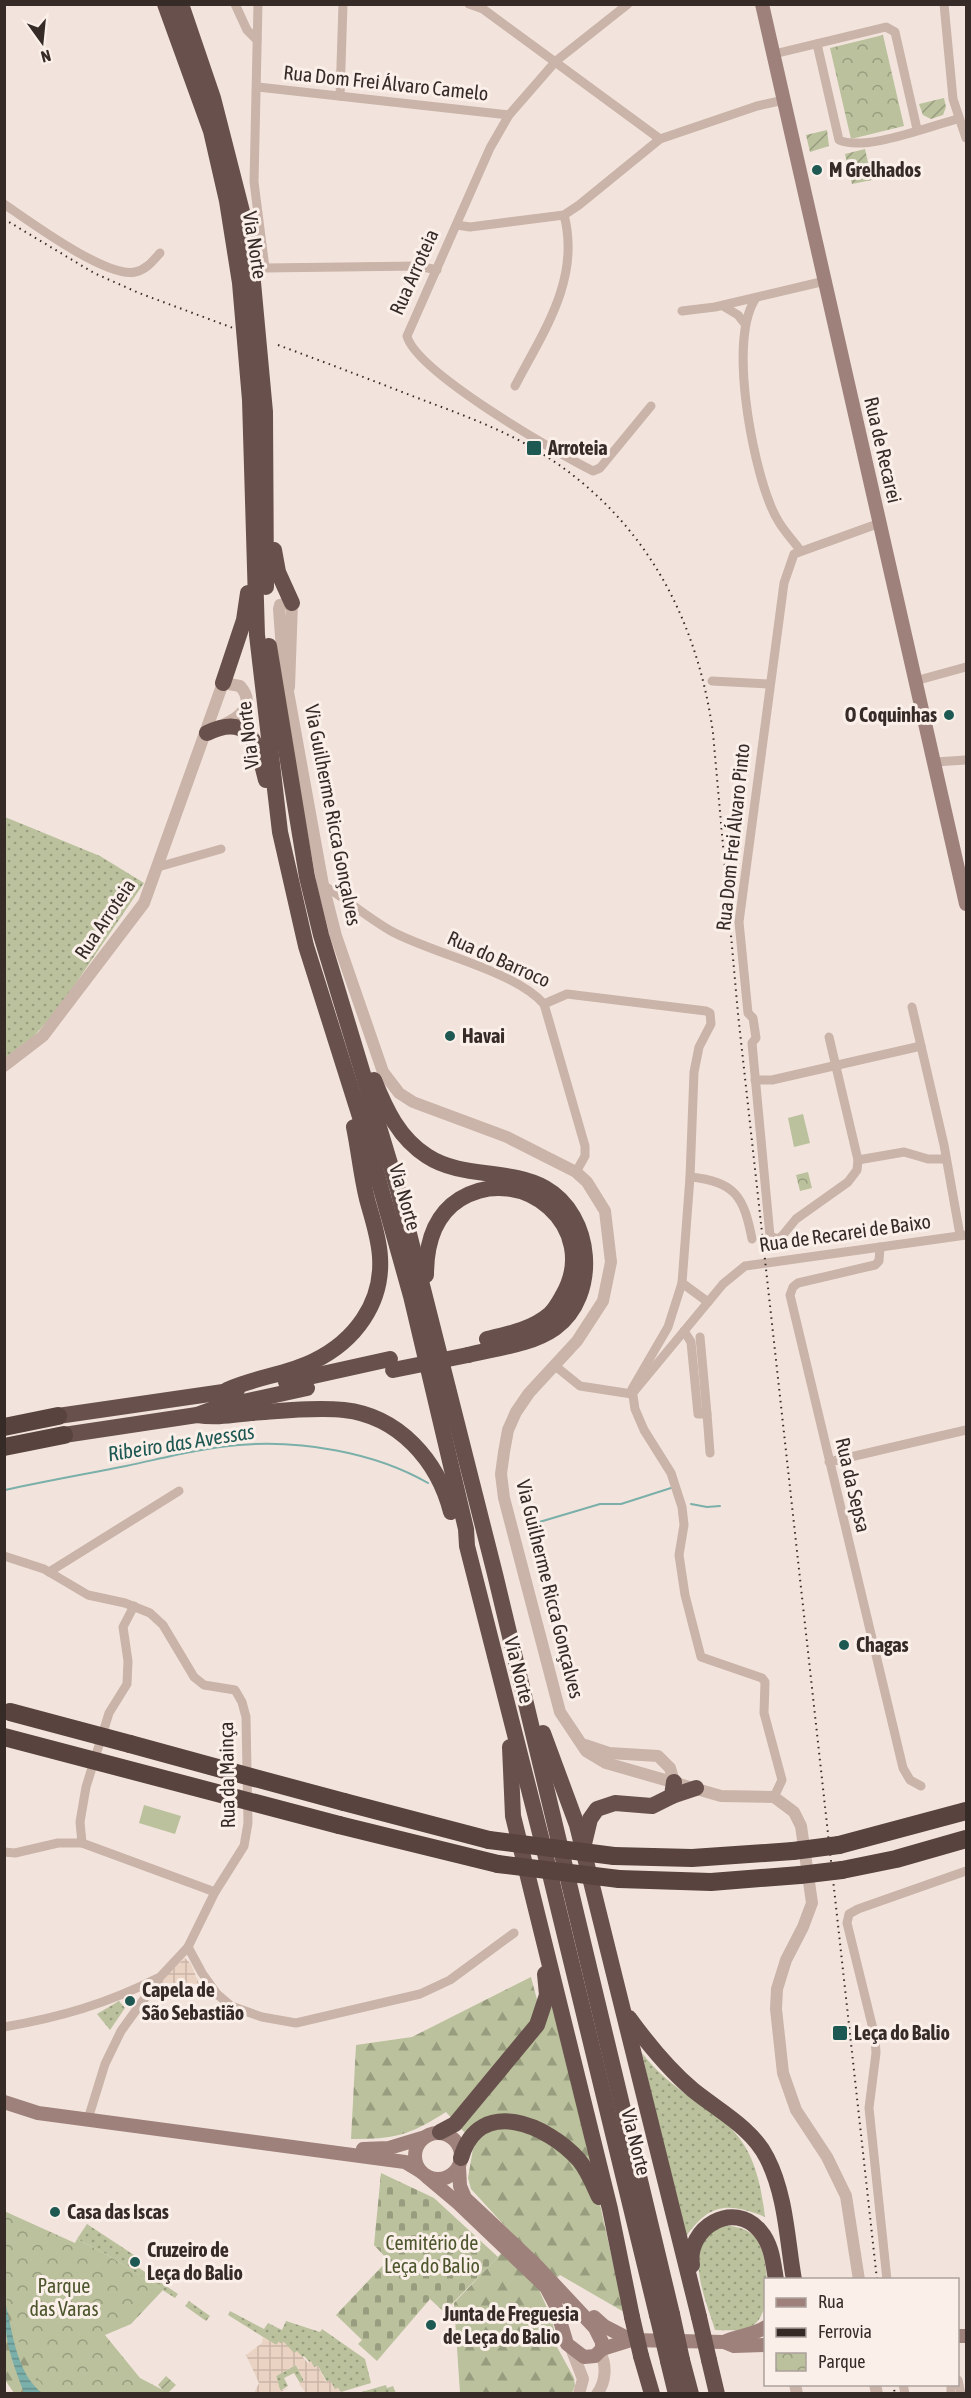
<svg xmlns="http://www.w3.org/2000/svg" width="971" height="2398" font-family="'Asap Condensed',sans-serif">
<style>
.grass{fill:url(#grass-dots)}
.forest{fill:url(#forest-firs)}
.cemetery{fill:url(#cemetery-stones)}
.park{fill:url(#park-crowns)}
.garden{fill:url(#garden-furrows)}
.pitch{fill:#bac19c}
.plaza{fill:url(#plaza-grid)}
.water{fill:url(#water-rules)}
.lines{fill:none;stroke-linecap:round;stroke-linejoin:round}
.stream{stroke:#7bafa9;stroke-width:2}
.minor{stroke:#cab3a8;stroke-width:9}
.tertiary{stroke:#cab3a8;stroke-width:12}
.secondary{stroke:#9e817a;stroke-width:14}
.trunk{stroke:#68514c;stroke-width:16}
.motorway{stroke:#58433f;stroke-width:18}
.rail{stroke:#372b28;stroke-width:2;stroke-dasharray:1.5 4.5;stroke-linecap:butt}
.trunk-bridge{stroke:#68514c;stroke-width:16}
.motorway-bridge{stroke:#58433f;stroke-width:18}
.poi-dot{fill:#1e5853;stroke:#faefe9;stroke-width:2}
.labels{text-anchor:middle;stroke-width:6;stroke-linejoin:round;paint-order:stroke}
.street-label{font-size:20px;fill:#372b28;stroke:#faefe9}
.poi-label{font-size:20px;font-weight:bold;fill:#372b28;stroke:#faefe9;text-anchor:start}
.park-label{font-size:20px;fill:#4c552c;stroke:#faefe9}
.water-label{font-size:21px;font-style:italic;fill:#1e5853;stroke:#faefe9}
</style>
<defs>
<pattern id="grass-dots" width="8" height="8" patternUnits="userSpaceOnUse" patternTransform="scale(1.5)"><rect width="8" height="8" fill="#bac19c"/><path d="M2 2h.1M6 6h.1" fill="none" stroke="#989d7f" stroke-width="1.8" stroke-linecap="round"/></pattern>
<pattern id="forest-firs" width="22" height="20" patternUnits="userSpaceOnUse" patternTransform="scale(1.5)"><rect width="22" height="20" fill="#bac19c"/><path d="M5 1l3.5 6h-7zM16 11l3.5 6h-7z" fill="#989d7f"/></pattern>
<pattern id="cemetery-stones" width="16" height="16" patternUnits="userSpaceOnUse" patternTransform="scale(1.5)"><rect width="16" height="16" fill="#bac19c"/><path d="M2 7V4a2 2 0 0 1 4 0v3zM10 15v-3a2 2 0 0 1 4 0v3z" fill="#989d7f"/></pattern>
<pattern id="park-crowns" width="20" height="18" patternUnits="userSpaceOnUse" patternTransform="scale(1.5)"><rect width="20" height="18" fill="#bac19c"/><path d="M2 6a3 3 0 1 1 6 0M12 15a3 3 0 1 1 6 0" fill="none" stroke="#989d7f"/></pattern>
<pattern id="garden-furrows" width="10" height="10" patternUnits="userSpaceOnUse" patternTransform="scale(1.5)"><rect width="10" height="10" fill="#bac19c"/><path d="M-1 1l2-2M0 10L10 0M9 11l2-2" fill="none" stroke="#989d7f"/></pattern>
<pattern id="plaza-grid" width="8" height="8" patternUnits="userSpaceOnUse" patternTransform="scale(1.5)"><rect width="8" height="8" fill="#ead3c3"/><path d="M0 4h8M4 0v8" fill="none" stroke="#c9b5a8"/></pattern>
<pattern id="water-rules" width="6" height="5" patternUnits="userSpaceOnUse" patternTransform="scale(1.5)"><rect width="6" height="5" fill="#7bafa9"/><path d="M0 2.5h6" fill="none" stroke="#668f8a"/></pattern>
</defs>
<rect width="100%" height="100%" fill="#f2e4dc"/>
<g class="grass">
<path d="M5,817L100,856L144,883L59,1008L34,1036L5,1058Z"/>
<path d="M119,2001L125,2008L110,2030L97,2014Z"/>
<path d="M642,2053C669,2088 695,2097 727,2125C754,2148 761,2184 765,2217C727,2202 709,2203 685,2238Z"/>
<path d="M87,2224L134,2255L130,2262L178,2294L175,2298L106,2254L77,2239Z"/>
<path d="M724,2225C737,2227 749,2228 757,2240C769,2257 773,2315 752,2326C741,2332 727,2330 715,2330C707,2303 689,2265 705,2238C709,2233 718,2229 724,2225Z"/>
<path d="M189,2301L210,2316L206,2321L185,2306Z"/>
<path d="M230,2311L264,2329L268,2323L282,2330L286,2321L320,2332L322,2329L365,2359L371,2383L341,2392L338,2388L335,2390L327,2382L318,2366L314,2367L304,2356L301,2358L280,2344L276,2345L228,2315Z"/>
<path d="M296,2365L304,2381L300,2383L294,2373L284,2378L288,2386L280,2391L276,2376Z"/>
<path d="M386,2385L387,2388L393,2386L396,2393H358Z"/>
</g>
<g class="forest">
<path d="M531,1977L543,2022L554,1999L624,2312L560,2275L540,2292L552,2319L557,2347L574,2378L575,2386L572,2393H460L454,2303L516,2238L471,2189L468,2178L474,2143L446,2112C408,2136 395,2139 351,2139L356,2045L412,2037Z"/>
<path d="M4,2289L18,2320L64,2393H14L5,2380Z"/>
</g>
<path class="cemetery" d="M381,2173L434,2198L498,2257L444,2312L430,2299L377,2361L358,2344L362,2340L336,2315L388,2260L374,2245Z"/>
<g class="park">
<path d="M883,35L904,126L851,139L830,48Z"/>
<path d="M808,1172L812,1188L800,1191L796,1175Z"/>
<path d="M4,2211L75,2243L77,2239L106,2254L163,2290L131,2324L105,2335L140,2378L163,2390L160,2393L48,2392C24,2363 11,2327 5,2290C1,2265 5,2236 4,2211Z"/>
</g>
<g class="garden">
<path d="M944,98L946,107L943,115L931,119L923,115L919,104Z"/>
<path d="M827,130L829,146L810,152L806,135Z"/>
<path d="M865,149L872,180L852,184L845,154Z"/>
<path d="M166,2376L176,2385L168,2393H160L163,2390L158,2385Z"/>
</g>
<g class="pitch">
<path d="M803,1114L810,1143L794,1147L788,1118Z"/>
<path d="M144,1805L181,1816L175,1834L139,1823Z"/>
</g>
<g class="plaza">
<path d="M185,1958L191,1964L199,1984L167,1983L154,1987Z"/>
<path d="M263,2337L276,2345L279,2341L280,2343L284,2342L294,2353L297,2351L308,2363L311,2361L314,2367L318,2366L326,2382L330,2380L335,2389L338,2388L341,2393H306L299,2384L304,2380L296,2365L276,2376L280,2390L289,2388L278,2393H254L259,2383L246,2355L262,2343Z"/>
</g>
<path class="water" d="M5,2302C13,2332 16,2373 42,2393H24C11,2357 4,2342 5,2302Z"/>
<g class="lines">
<g class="stream">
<path d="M5,1490C46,1481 86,1474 126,1466C164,1458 201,1448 239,1445C301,1440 374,1452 428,1483"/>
<path d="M691,1504L707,1507L720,1506"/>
<path d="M525,1521L536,1523L600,1504H621L671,1488"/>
</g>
<g class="minor">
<path d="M235,4L247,30L257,40"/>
<path d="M258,4L254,182L265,268L419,266L437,270"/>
<path d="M469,4L483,9L660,139"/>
<path d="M628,4L556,61L509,115L490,148L407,336C416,372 557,453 593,471L600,468L651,406"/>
<path d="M944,4L953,99L966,138"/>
<path d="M817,44L839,140C865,152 929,126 958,119"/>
<path d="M774,54L886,27L895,32L917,129"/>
<path d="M258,87L509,115"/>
<path d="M340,96L343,4"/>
<path d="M4,204C29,221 106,278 135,272C146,270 153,261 160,253"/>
<path d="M457,225L470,227L564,215L579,205L660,139L757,106L784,100"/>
<path d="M756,298C728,338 752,460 770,504C778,525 788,534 800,550"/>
<path d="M723,306L738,315L745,324"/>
<path d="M682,311L715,307L825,281"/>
<path d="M515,386C543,332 581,279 564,215"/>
<path d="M712,681L769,684"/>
<path d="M915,681L966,667"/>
<path d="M935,762L966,760"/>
<path d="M158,867L221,849"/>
<path d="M323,885C346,899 368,918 391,931C433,954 514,970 544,1004L585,1146V1156L576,1172"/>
<path d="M544,1004L567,994L706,1011L710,1013L711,1024L699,1047L694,1072L690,1177L682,1283L668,1327L632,1389L635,1409L644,1430L671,1473L682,1507L684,1525L679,1555L685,1595L701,1657L762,1678L765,1682L764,1713L782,1780L774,1797"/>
<path d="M912,1007L944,1145L960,1235"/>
<path d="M829,1037L858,1160L857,1170L848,1182L796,1219L782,1236L777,1239L770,1236L752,1043L756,1038L753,1018L748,1013L739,922L784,583L794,554L880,523"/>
<path d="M755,1080H772L921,1046"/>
<path d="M858,1160L904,1152L928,1159H946"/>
<path d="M690,1177C736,1181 744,1198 752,1239"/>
<path d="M880,1247L879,1261L875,1265L798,1283L793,1287L790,1295L903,1768L910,1780L921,1786"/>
<path d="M682,1283L708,1302"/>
<path d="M684,1331L691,1342L698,1414H707L710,1453"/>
<path d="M700,1337L707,1414"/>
<path d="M554,1365L580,1386L632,1394L723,1284L745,1266L966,1235"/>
<path d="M829,1462L966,1430"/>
<path d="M4,1556L44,1569L88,1595L125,1603L150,1613L163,1625L194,1677L204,1685L235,1690L242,1702L246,1717L248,1823L244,1846L215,1892L188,1947L160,1977L121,2031L105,2064L88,2119"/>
<path d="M49,1572L179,1491"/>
<path d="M82,1843L80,1822L86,1787L109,1713L127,1684L128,1661L123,1627L134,1606"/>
<path d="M4,1852L15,1853L58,1843H82L215,1892"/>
<path d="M188,1947L202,1973L217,1994L231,2006L262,2017L296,2023L420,1994L450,1980L514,1933"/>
<path d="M4,2027C61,2017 106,2004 158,1978"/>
<path d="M887,2280L869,2108L876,2053L875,2037L847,1923L849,1914L858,1909L966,1871"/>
<path d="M958,2380L961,2394"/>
<path d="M903,2384L905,2394"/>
<path d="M951,2384V2394"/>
</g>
<g class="tertiary">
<path d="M289,687L292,603L280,605L279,609L283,664L323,885L336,936L383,1072L399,1093L413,1102L507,1137L576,1172L587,1182L605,1211L611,1262L603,1301L577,1341L529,1393L516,1412L508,1430L504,1452L501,1474L504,1498L560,1712L586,1751L606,1763L721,1796L774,1797L794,1812L801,1826L812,1903L803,1927L786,1960L777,1989L776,2009L783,2073L796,2110L827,2157L846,2196L859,2280"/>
<path d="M4,1066L43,1036L144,903L223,683L240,686C256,704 241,717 223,725"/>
<path d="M585,1745L609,1753L658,1756L670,1768L674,1782"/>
<path d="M571,2348L583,2379L579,2394"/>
<path d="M795,2384L797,2394"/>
<path d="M875,2384L877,2394"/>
<path d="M597,2394C606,2382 607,2365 600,2352"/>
</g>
<g class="secondary">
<path d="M762,4L966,904"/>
<path d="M4,2102L38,2113L405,2162L420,2171"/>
<circle cx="438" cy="2156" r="23"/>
<path d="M363,2149L389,2148L422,2138"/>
<path d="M427,2177L458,2203L546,2287L555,2304L567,2344L584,2357L595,2356L602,2349V2342L595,2328L537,2266L465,2198L460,2186L459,2167"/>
<path d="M594,2317L604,2326L631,2340"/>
<path d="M958,2336H966"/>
<path d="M724,2342C738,2335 752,2336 766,2327"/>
<path d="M602,2349L631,2340L724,2342L734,2346L766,2345"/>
</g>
<g class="trunk">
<path d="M165,4L211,131L227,201L240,283L250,400L257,635L280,832L306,946L367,1139L411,1296L466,1529L467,1546L541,1837L657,2315"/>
<path d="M181,4L213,98L249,239L265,412L266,587"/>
<path d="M274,550L278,572L292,603"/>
<path d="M269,646L307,877L321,935L398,1190L495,1574L672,2314"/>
<path d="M223,683L244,620L248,593"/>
<path d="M207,733C251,712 257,745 266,780"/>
<path d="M374,1080C386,1110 399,1138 427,1156C462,1179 509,1168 545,1188C593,1215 600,1295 555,1328C531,1345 496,1348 468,1355"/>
<path d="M426,1275C426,1245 433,1216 460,1199C523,1161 601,1228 563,1295C559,1302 556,1308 550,1314C533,1329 509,1334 487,1339"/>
<path d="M286,1382L390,1359"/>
<path d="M227,1390C255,1377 286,1375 314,1361C355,1341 383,1303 380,1257C379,1237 372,1218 367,1199C361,1175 359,1151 354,1127"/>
<path d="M197,1415C216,1418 232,1415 251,1413C281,1411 315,1407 344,1410C399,1416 438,1461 451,1512"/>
<path d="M58,1416L237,1390"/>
<path d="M64,1435L197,1415L216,1408L307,1388"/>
<path d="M543,1733L577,1825L699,2317"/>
<path d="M510,1747L513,1816L610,2209L632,2317"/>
<path d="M672,1796L696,1788"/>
<path d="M584,1844L590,1819L597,1809L615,1803L652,1806L672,1796L674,1782"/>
<path d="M629,2018C648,2044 668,2069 693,2090C719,2111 752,2128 767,2158C786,2195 787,2240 794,2280"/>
<path d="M440,2132L455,2124L537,2025L547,1995L545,1974"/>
<path d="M461,2158C479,2095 548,2125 579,2160C588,2171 593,2184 599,2197"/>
<path d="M692,2265C686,2228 734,2199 760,2231C772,2245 773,2262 776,2280"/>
<path d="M641,2356L652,2394"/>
<path d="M682,2360L691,2394"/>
<path d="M709,2360L717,2394"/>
<path d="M668,2361L676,2394"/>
</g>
<g class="motorway">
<path d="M4,1427L58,1416"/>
<path d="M4,1447L64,1435"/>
<path d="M130,1744L225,1770"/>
<path d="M344,1802L489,1840"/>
<path d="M339,1825L498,1864"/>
<path d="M839,1845L966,1811"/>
<path d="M614,1856L692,1858L793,1851"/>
<path d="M842,1870L896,1859L966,1839"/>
<path d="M619,1879L711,1882L800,1875"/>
</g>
<g class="rail">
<path d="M4,219L94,273L139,293L233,328"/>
<path d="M278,345C324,362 369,379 415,397C452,411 489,424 524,443C636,505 696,609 713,733L738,1014L877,2280"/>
<path d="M893,2384L895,2394"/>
</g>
<g class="trunk-bridge">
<path d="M393,1370L468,1355"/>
<path d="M672,2314L682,2360"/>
<path d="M657,2315L668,2361"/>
<path d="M632,2317L641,2356"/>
<path d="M699,2317L709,2360"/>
</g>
<g class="motorway-bridge">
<path d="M10,1712L130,1744"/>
<path d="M4,1737L339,1825"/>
<path d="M225,1770L344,1802"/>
<path d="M489,1840L614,1856"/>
<path d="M793,1851L839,1845"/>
<path d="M498,1864L619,1879"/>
<path d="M800,1875L842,1870"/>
</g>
</g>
<g class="poi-dot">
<circle cx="817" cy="170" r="6"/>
<rect x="526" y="440" width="16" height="16" rx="3"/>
<circle cx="949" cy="715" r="6"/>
<circle cx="450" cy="1036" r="6"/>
<circle cx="844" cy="1645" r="6"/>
<circle cx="130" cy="2001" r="6"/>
<rect x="832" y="2025" width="16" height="16" rx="3"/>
<circle cx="55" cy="2212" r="6"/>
<circle cx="135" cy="2262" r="6"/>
<circle cx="431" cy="2325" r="6"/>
</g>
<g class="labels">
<g class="street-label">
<text transform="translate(386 83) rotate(6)" y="7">Rua Dom Frei Álvaro Camelo</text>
<text transform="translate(255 245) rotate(81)" y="7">Via Norte</text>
<text transform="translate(414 272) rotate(-66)" y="7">Rua Arroteia</text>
<text transform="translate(883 450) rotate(77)" y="7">Rua de Recarei</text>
<text transform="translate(248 735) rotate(-97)" y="7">Via Norte</text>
<text transform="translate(333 815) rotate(79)" y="7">Via Guilherme Ricca Gonçalves</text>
<text transform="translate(733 837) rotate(-84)" y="7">Rua Dom Frei Álvaro Pinto</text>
<text transform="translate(105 919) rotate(-56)" y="7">Rua Arroteia</text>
<text transform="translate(499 959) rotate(24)" y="7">Rua do Barroco</text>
<text transform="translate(405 1197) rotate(74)" y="7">Via Norte</text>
<text transform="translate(845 1233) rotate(-8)" y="7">Rua de Recarei de Baixo</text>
<text transform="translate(853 1485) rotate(77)" y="7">Rua da Sepsa</text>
<text transform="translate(550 1589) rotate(76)" y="7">Via Guilherme Ricca Gonçalves</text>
<text transform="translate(519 1670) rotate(76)" y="7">Via Norte</text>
<text transform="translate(227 1775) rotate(-91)" y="7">Rua da Mainça</text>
<text transform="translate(636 2142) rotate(76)" y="7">Via Norte</text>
</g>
<g class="poi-label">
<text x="829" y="177">M Grelhados</text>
<text x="548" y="455">Arroteia</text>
<text x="937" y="722" text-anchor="end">O Coquinhas</text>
<text x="462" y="1043">Havai</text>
<text x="856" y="1652">Chagas</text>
<text x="142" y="1997">Capela de<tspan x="142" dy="23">São Sebastião</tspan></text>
<text x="854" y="2040">Leça do Balio</text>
<text x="67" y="2219">Casa das Iscas</text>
<text x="147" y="2257">Cruzeiro de<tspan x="147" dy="23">Leça do Balio</tspan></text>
<text x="443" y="2321">Junta de Freguesia<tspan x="443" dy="23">de Leça do Balio</tspan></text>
</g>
<g class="park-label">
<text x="432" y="2250">Cemitério de<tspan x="432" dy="23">Leça do Balio</tspan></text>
<text x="64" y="2293">Parque<tspan x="64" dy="23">das Varas</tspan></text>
</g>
<g class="water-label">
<text transform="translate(181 1443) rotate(-9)" y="7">Ribeiro das Avessas</text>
</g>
</g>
<rect width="971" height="2398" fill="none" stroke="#372b28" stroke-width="12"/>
<rect x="764" y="2278" width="195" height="108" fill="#faefe9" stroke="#aca19c" stroke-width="1.5"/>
<rect x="776" y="2298" width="30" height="9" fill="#9e817a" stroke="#aca19c" stroke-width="1.5"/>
<text x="818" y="2308" font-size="18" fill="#372b28">Rua</text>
<rect x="776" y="2328" width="30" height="9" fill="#372b28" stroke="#aca19c" stroke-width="1.5"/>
<text x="818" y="2338" font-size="18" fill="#372b28">Ferrovia</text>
<rect x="776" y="2353" width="30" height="18" fill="url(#park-crowns)" stroke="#aca19c" stroke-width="1.5"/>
<text x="818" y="2368" font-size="18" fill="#372b28">Parque</text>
<g transform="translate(42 42) rotate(165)" stroke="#faefe9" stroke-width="4.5" paint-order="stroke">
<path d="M0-4.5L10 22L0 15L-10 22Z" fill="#372b28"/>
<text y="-9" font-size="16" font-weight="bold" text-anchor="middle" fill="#372b28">N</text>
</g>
</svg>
